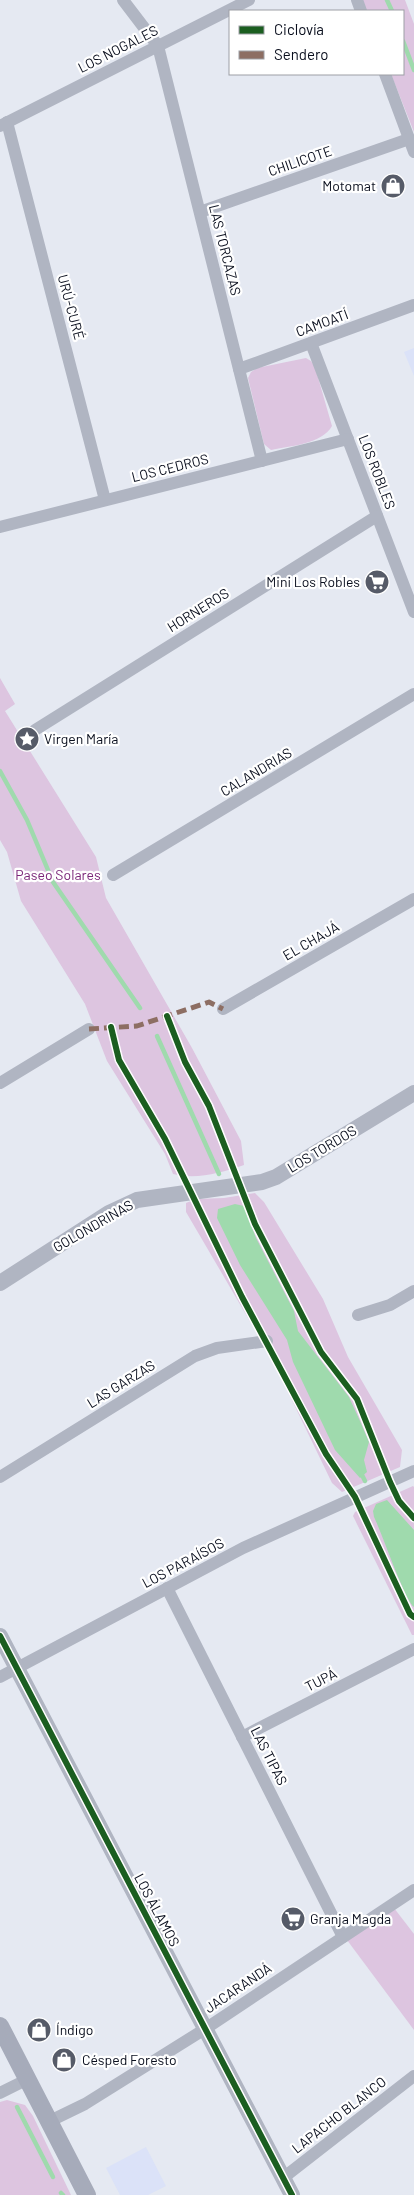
<svg xmlns="http://www.w3.org/2000/svg" width="414" height="2195" font-family="Barlow,sans-serif">
<style>
.built{fill:#dbe2f8}
.green{fill:#ddc5e0}
.water{fill:#9fdaad}
.lines{fill:none;stroke-linecap:round;stroke-linejoin:round}
.stream{stroke:#9fdaad;stroke-width:4.5}
.minor{stroke:#b0b5c2;stroke-width:12}
.tertiary{stroke:#b0b5c2;stroke-width:16}
.secondary{stroke:#a6abba;stroke-width:18}
.quiet{stroke:#8d6e63;stroke-width:5;stroke-dasharray:10 5;stroke-linecap:butt}
.cycleway-casing{stroke:#fff;stroke-width:9}
.cycleway{stroke:#1b5e20;stroke-width:6}
.labels{text-anchor:middle;stroke-width:4.5;stroke-linejoin:round;paint-order:stroke}
.street-label{font-size:14px;fill:#090e1d;stroke:#fff}
.poi-label{font-size:14px;fill:#090e1d;stroke:#fff;text-anchor:start}
.park-label{font-size:14px;fill:#7a2578;stroke:#fff}
</style>
<rect width="100%" height="100%" fill="#e5e9f2"/>
<g class="built">
<path d="M414,348V376L404,352Z"/>
<path d="M146,2147L166,2186L148,2195H120L106,2168Z"/>
</g>
<g class="green">
<path d="M362,0H405L414,24V132L391,74H403V11H367Z"/>
<path d="M306,358L311,361L315,367L332,426C322,444 290,446 271,450L264,444L248,378L251,372L257,368Z"/>
<path d="M0,678L15,704L5,711L96,857L106,898L192,1048L241,1141L244,1165C220,1173 197,1180 173,1174L165,1154L107,1061L85,1004L21,901L7,852L0,840Z"/>
<path d="M255,1193L264,1202L323,1299L348,1357L402,1450L400,1467L342,1492L332,1483L272,1359L186,1212V1203L196,1199L224,1198Z"/>
<path d="M413,1486L414,1487V1635H412L353,1516L355,1512Z"/>
<path d="M394,1908L414,1934V2030L347,1940Z"/>
<path d="M7,2100L25,2105L33,2116L71,2195H0V2102Z"/>
</g>
<g class="water">
<path d="M235,1204L244,1206L256,1238L294,1311L298,1331L349,1397L360,1421L369,1442L364,1460L367,1472L360,1478L335,1450L293,1362L287,1340L240,1265L217,1218L218,1209Z"/>
<path d="M387,1500L414,1530V1607C405,1601 382,1533 374,1517L373,1511L376,1504Z"/>
</g>
<g class="lines">
<g class="stream">
<path d="M387,0L392,11"/>
<path d="M403,41L414,70"/>
<path d="M0,771L27,820L53,882L140,1008"/>
<path d="M157,1036L219,1174"/>
<path d="M360,1471L365,1481"/>
<path d="M17,2107L53,2177"/>
<path d="M61,2193L63,2195"/>
</g>
<g class="minor">
<path d="M123,0L158,46L262,461"/>
<path d="M357,0L361,11"/>
<path d="M385,74L414,152"/>
<path d="M7,122L105,500"/>
<path d="M0,126L249,0"/>
<path d="M200,212L409,139"/>
<path d="M311,343L414,612"/>
<path d="M239,369L414,305"/>
<path d="M0,527L348,439"/>
<path d="M35,730L377,516"/>
<path d="M113,875L414,694"/>
<path d="M223,1009L414,899"/>
<path d="M0,1083L89,1029"/>
<path d="M358,1315L390,1305L414,1291"/>
<path d="M0,1477L195,1356L217,1348L267,1341"/>
<path d="M167,1588L343,1937"/>
<path d="M0,1677L243,1548L414,1471"/>
<path d="M242,1737L414,1649"/>
<path d="M0,2093L28,2079"/>
<path d="M50,2121L85,2104L205,2029L414,1890"/>
<path d="M283,2178L414,2076"/>
</g>
<g class="tertiary">
<path d="M0,1283L109,1213L137,1200L262,1182L276,1177L414,1093"/>
<path d="M0,1636L292,2195"/>
</g>
<path class="secondary" d="M0,2026L87,2195"/>
<path class="quiet" d="M89,1029L137,1026L209,1002L223,1009"/>
<defs>
<g id="cycleway">
<path d="M167,1016L185,1062L209,1106L255,1224L321,1352L357,1399L390,1482L399,1501L414,1518"/>
<path d="M111,1027L119,1060L165,1139L242,1297L326,1454L355,1497L410,1614L414,1617"/>
<path d="M0,1636L292,2195"/>
</g>
</defs>
<use href="#cycleway" class="cycleway-casing"/>
<use href="#cycleway" class="cycleway"/>
</g>
<defs>
<symbol id="shop-disc" viewBox="-11 -11 22 22"><circle r="9.5" fill="#565b68" stroke="#fff"/><path d="M-5-2.5h2.3a2.7 3.5 0 0 1 5.4 0H5L5.5 6h-11ZM-1.5-2.5h3a1.5 2.3 0 0 0-3 0Z" fill="#fff"/></symbol>
<symbol id="supermarket-disc" viewBox="-11 -11 22 22"><circle r="9.5" fill="#565b68" stroke="#fff"/><path d="M-6-5.5h2.5l.6 2H6L4.5 2H-2.5L-4.4-4H-6ZM-1.5 3.2a1.3 1.3 0 1 0 .1 0ZM3 3.2a1.3 1.3 0 1 0 .1 0Z" fill="#fff"/></symbol>
<symbol id="sight-disc" viewBox="-11 -11 22 22"><circle r="9.5" fill="#565b68" stroke="#fff"/><path d="M0-6L1.8-2.2L6-1.7L2.9 1.2L3.7 5.4L0 3.3L-3.7 5.4L-2.9 1.2L-6-1.7L-1.8-2.2Z" fill="#fff"/></symbol>
</defs>
<g fill-rule="evenodd">
<use href="#shop-disc" x="379" y="172" width="28" height="28"/>
<use href="#supermarket-disc" x="363" y="568" width="28" height="28"/>
<use href="#sight-disc" x="13" y="725" width="28" height="28"/>
<use href="#supermarket-disc" x="279" y="1905" width="28" height="28"/>
<use href="#shop-disc" x="25" y="2016" width="28" height="28"/>
<use href="#shop-disc" x="50" y="2046" width="28" height="28"/>
</g>
<g class="labels">
<g class="street-label">
<text transform="translate(118 49) rotate(-27)" y="5">LOS NOGALES</text>
<text transform="translate(300 161) rotate(-19)" y="5">CHILICOTE</text>
<text transform="translate(225 250) rotate(76)" y="5">LAS TORCAZAS</text>
<text transform="translate(71 307) rotate(75)" y="5">URÚ-CURÉ</text>
<text transform="translate(322 323) rotate(-20)" y="5">CAMOATÍ</text>
<text transform="translate(170 468) rotate(-14)" y="5">LOS CEDROS</text>
<text transform="translate(377 472) rotate(69)" y="5">LOS ROBLES</text>
<text transform="translate(198 610) rotate(-32)" y="5">HORNEROS</text>
<text transform="translate(256 772) rotate(-31)" y="5">CALANDRIAS</text>
<text transform="translate(311 941) rotate(-30)" y="5">EL CHAJÁ</text>
<text transform="translate(322 1149) rotate(-31)" y="5">LOS TORDOS</text>
<text transform="translate(93 1226) rotate(-30)" y="5">GOLONDRINAS</text>
<text transform="translate(121 1384) rotate(-32)" y="5">LAS GARZAS</text>
<text transform="translate(183 1563) rotate(-28)" y="5">LOS PARAÍSOS</text>
<text transform="translate(321 1680) rotate(-27)" y="5">TUPÁ</text>
<text transform="translate(269 1756) rotate(63)" y="5">LAS TIPAS</text>
<text transform="translate(157 1910) rotate(62)" y="5">LOS ÁLAMOS</text>
<text transform="translate(238 1988) rotate(-34)" y="5">JACARANDÁ</text>
<text transform="translate(339 2115) rotate(-38)" y="5">LAPACHO BLANCO</text>
</g>
<g class="poi-label">
<text x="376" y="191" text-anchor="end">Motomat</text>
<text x="360" y="587" text-anchor="end">Mini Los Robles</text>
<text x="44" y="744">Virgen María</text>
<text x="310" y="1924">Granja Magda</text>
<text x="56" y="2035">Índigo</text>
<text x="82" y="2065">Césped Foresto</text>
</g>
<g class="park-label">
<text x="58" y="880">Paseo Solares</text>
</g>
</g>
<rect x="229" y="10" width="175" height="65" fill="#ffffff" stroke="#9d9fa5"/>
<rect x="239" y="26" width="25" height="8" fill="#1b5e20" stroke="#9d9fa5"/>
<text x="274" y="35" font-size="15" fill="#090e1d">Ciclovía</text>
<rect x="239" y="51" width="25" height="8" fill="#8d6e63" stroke="#9d9fa5"/>
<text x="274" y="60" font-size="15" fill="#090e1d">Sendero</text>
</svg>
